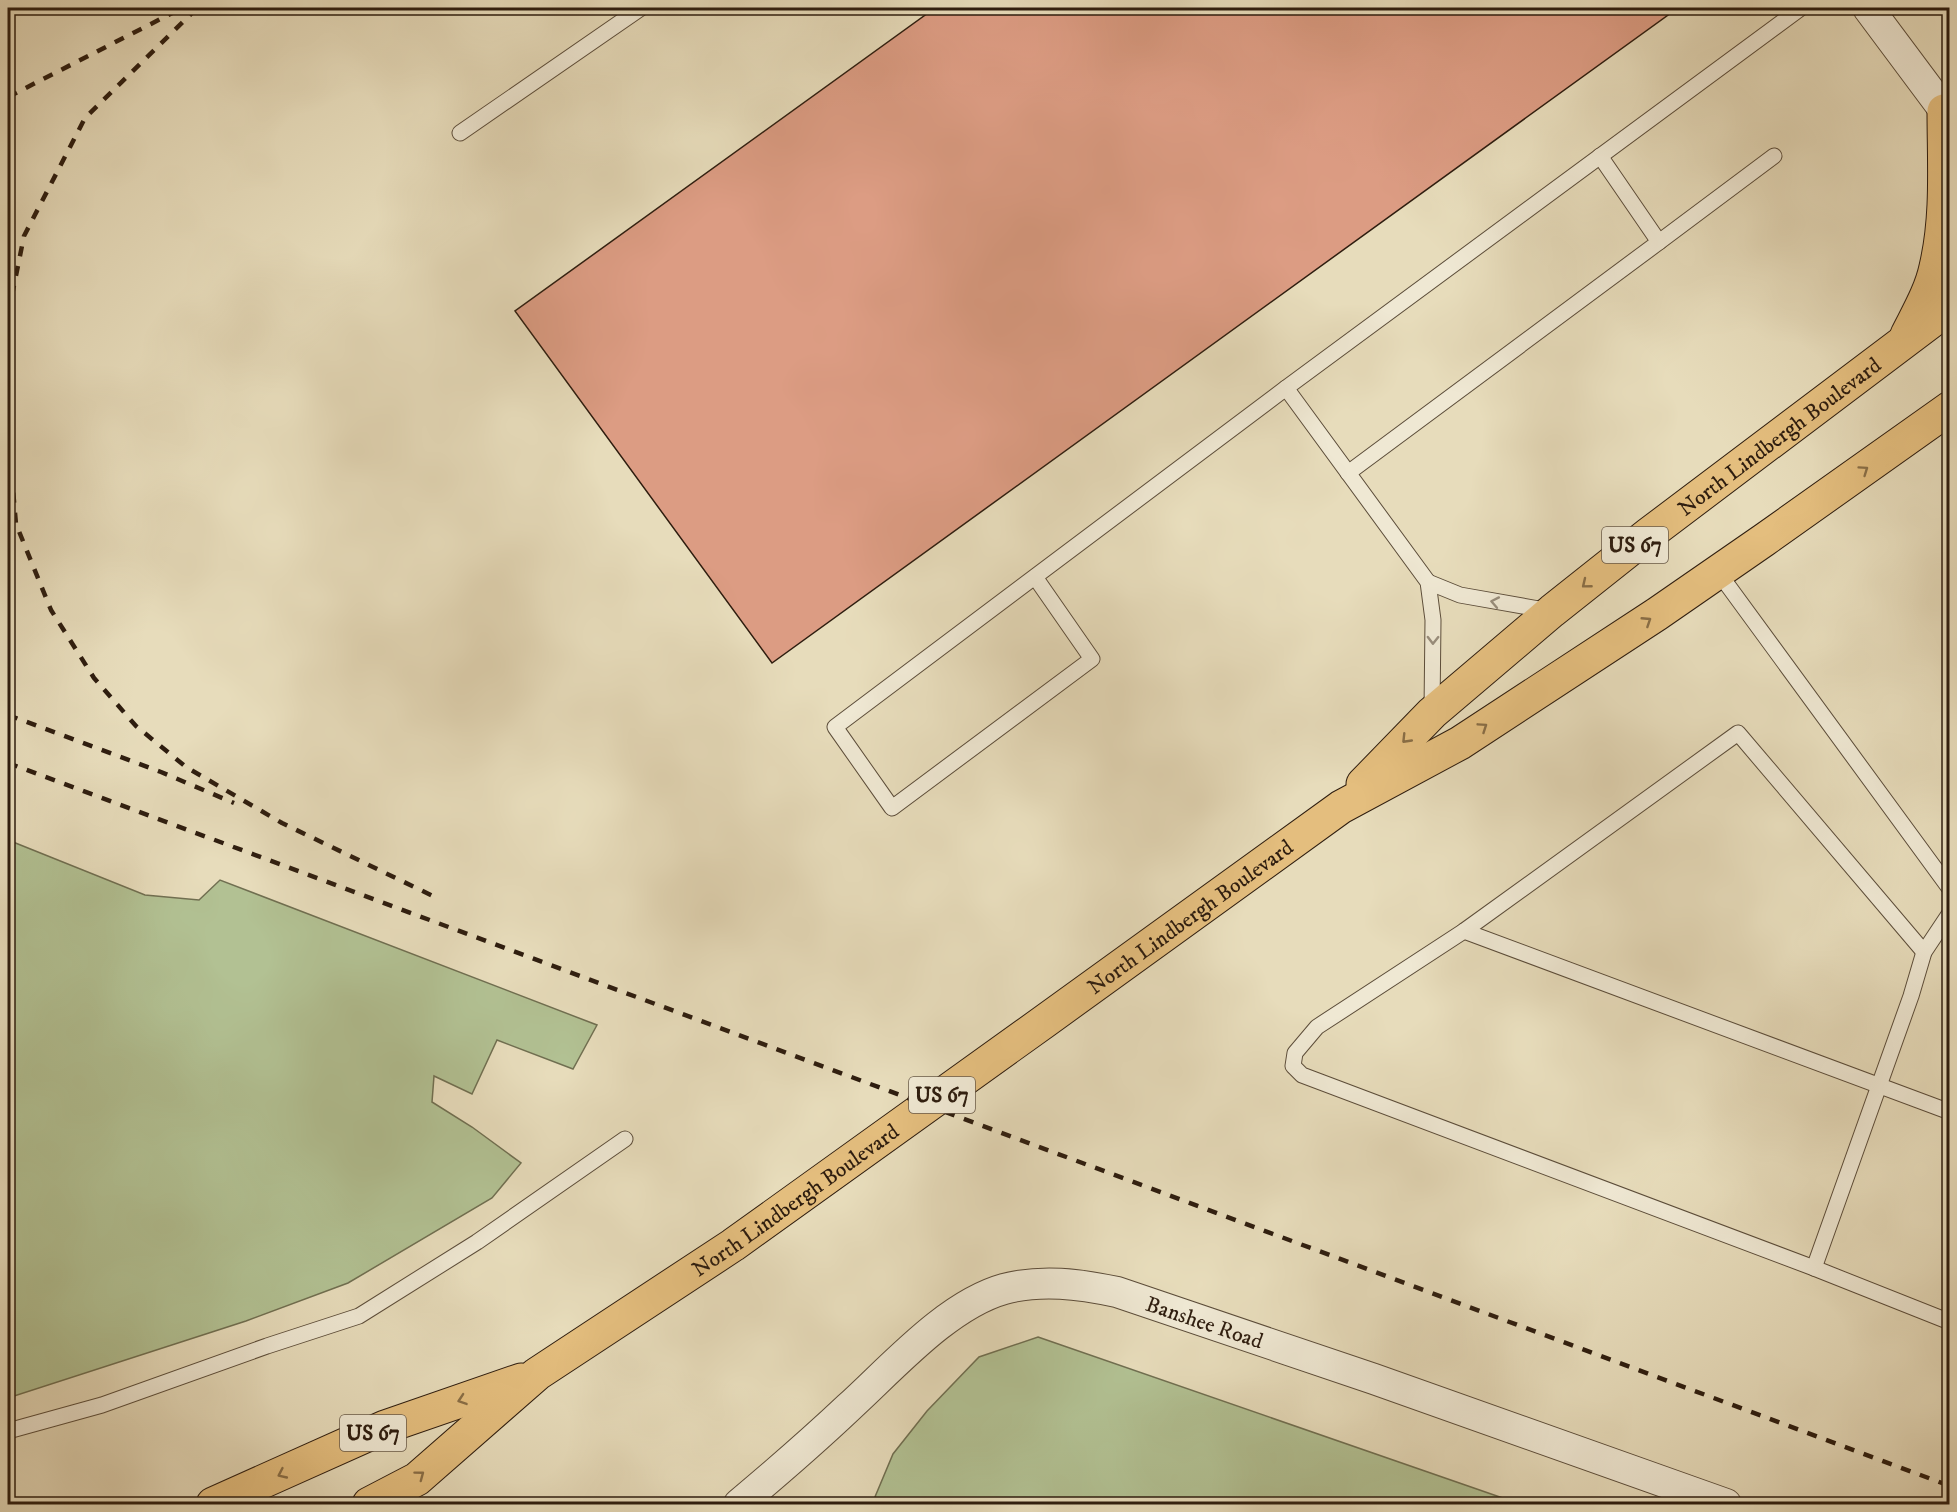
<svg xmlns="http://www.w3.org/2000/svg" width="1957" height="1512" font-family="'IM FELL DW Pica',serif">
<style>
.green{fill:#b2c193;stroke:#706f51;stroke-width:1.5}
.building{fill:#dc9c83;stroke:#2e1d0f;stroke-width:1.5}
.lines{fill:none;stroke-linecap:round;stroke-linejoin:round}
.lane-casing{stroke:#5c4d3a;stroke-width:17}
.street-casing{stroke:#5c4d3a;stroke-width:32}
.highway-casing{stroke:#2e1d0f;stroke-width:35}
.lane{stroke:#efe8d3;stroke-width:15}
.street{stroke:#efe8d3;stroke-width:30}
.highway{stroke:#e4be7e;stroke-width:33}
.rail{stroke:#2e1d0f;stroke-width:4.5;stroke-dasharray:10 10;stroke-linecap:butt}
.oneway{stroke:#896e46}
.oneway2{stroke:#988d7b}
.labels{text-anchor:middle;stroke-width:5;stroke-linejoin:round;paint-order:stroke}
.shield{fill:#efe8d3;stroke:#685a4a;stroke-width:1.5}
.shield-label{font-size:21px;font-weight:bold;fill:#2e1d0f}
.street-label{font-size:22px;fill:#2e1d0f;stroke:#efe8d3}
</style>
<rect width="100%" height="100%" fill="#e7dcbb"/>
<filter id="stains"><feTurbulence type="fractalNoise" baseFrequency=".00333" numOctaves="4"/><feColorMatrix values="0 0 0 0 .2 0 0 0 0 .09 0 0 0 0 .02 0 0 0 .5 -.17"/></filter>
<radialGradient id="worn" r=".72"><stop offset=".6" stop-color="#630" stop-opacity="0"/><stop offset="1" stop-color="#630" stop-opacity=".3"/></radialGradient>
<g class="green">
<path d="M8,840L145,895L199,900L220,880L597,1025L573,1069L497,1040L472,1094L434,1076L432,1102L472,1127L521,1163L492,1198L348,1283L246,1321L8,1398Z"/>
<path d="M1038,1337L1520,1504H872L893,1454L927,1411L979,1357Z"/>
</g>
<path class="building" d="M935,8H1672L1675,10L772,663L515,311Z"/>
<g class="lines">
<defs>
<g id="lane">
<path d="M460,133L641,8"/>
<path d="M1659,242L1774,156"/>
<path d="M1286,388L1801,8"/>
<path d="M1348,473L1659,242L1600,156"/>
<path d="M1718,572L1950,889"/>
<path d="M1035,577L1092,659L892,808L835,727L1286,388L1428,582L1433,620L1432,710"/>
<path d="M1428,582L1460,595L1550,611"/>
<path d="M1950,913L1924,952L1911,996L1814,1268L1950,1322"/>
<path d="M1464,931L1950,1112"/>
<path d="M1814,1268L1302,1075L1293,1066L1295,1053L1317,1027L1464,931L1738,733L1924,952"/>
<path d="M8,1431L102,1405L267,1346L359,1316L477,1242L625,1139"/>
</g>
<g id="street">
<path d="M1868,8L1950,118"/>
<path id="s1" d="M739,1504C776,1473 813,1441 849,1407C892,1368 947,1305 1004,1289C1042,1279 1079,1284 1117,1292L1374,1379L1726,1504"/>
</g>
<g id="highway">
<path d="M1907,335C1918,313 1931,291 1936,267C1948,216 1944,163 1944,111L1950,112"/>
<path id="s2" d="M1363,784L1432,713L1552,611L1649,534L1950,307"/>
<path d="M213,1504L385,1427L521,1380"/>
<path id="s3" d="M369,1504L417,1479L537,1374L733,1245L1045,1021L1341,807L1460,743L1657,614L1764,540L1950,408"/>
</g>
</defs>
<use href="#lane" class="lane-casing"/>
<use href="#street" class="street-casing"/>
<use href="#highway" class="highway-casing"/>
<use href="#lane" class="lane"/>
<use href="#street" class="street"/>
<use href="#highway" class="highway"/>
<g class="rail">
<path d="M8,97L182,8"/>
<path d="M8,315L24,236L85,118L197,8"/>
<path d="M8,433L16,524L51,610L94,678L136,726L186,767L282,823L435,897"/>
<path d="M8,715L161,772L234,803"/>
<path d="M8,763L1950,1486"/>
</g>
</g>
<defs><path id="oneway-chevron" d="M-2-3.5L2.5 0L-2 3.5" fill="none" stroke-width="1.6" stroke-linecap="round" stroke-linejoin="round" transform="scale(1.5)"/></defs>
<g class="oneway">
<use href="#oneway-chevron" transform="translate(1864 470) rotate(-35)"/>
<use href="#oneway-chevron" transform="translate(1586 584) rotate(141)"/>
<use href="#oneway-chevron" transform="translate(1647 621) rotate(-33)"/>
<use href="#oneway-chevron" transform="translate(1483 727) rotate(-34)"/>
<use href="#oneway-chevron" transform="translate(1406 739) rotate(134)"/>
<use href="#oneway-chevron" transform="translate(462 1400) rotate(161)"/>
<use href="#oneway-chevron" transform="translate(282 1474) rotate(155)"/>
<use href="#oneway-chevron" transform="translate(420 1475) rotate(-37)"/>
</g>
<g class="oneway2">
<use href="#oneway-chevron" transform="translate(1495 602) rotate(-169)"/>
<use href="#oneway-chevron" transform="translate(1433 640) rotate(91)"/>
</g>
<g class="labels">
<g class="shield">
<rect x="1602" y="527" width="66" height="36" rx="4.5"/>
<rect x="909" y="1077" width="66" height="36" rx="4.5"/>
<rect x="340" y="1415" width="66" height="36" rx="4.5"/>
</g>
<g class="shield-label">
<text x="1635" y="552">US 67</text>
<text x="942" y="1102">US 67</text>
<text x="373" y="1440">US 67</text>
</g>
<g class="street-label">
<text dy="8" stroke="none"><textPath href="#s2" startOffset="543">North Lindbergh Boulevard</textPath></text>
<text dy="8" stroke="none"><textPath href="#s3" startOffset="1011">North Lindbergh Boulevard</textPath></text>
<text dy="8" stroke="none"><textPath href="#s3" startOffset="525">North Lindbergh Boulevard</textPath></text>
<text dy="8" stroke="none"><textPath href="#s1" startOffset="550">Banshee Road</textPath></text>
</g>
</g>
<rect width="1957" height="1512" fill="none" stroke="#e7dcbb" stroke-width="30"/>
<rect x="9" y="9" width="1939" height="1494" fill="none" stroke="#2e1d0f" stroke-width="3"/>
<rect x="15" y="15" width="1927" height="1482" fill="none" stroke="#2e1d0f" stroke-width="1.5"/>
<rect width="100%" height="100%" filter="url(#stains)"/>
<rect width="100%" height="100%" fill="url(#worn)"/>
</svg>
